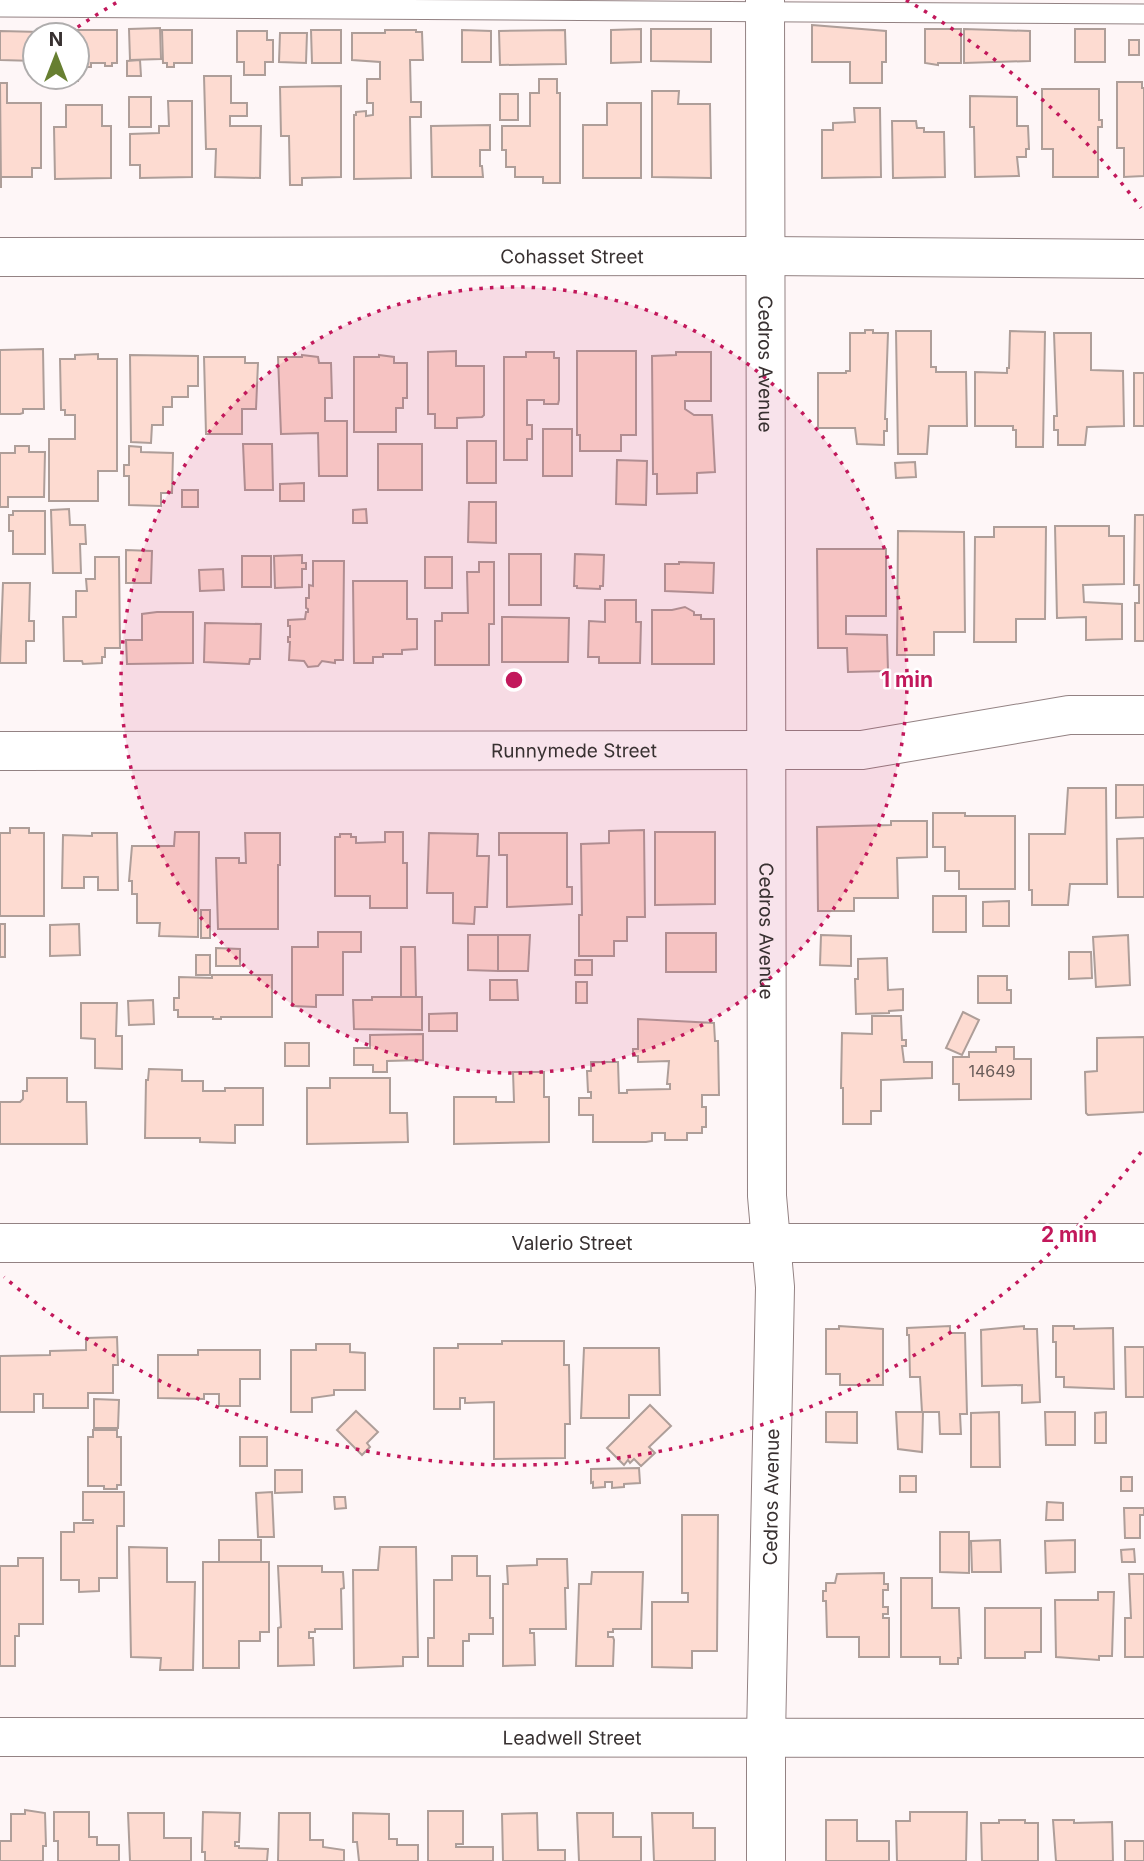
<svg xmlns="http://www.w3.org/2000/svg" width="1144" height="1861" font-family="Inter,sans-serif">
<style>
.building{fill:#fddbd1;stroke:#ae9e99;stroke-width:2}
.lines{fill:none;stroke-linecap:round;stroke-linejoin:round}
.lane-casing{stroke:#938283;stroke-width:21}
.street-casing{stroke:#938283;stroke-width:40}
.secondary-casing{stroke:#938283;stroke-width:40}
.lane{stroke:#fff;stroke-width:19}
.street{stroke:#fff;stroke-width:38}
.secondary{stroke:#fff;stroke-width:38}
.ring{fill:none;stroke:#c2185b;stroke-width:3.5;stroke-dasharray:3.5 7}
.labels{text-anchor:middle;stroke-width:5;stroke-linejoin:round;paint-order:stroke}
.number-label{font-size:16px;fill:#695c59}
.street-label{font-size:19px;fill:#383131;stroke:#fff}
.centre{fill:#c2185b;stroke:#fff;stroke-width:3.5}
.ring-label{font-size:21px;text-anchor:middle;font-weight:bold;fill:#c2185b;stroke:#fff;stroke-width:5;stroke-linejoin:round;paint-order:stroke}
</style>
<rect width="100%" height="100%" fill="#fef6f7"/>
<g class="building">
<path d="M812,25L886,31V62H882V83H850V62H812Z"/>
<path d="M160,28L161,59L130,60L129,29Z"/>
<path d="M641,29V62L611,63V30Z"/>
<path d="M651,29H711V62L651,61Z"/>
<path d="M925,29H961V63H938V65L925,63Z"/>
<path d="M964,29L1030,31V61L964,63Z"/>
<rect x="1075" y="29" width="30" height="33"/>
<path d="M62,30H117V63H112V66H105V63H91V67H86L78,75V81H54V77H77V35H62Z"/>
<path d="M162,30H192V63H174V67H167V63H163Z"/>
<path d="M311,30H341V63H312Z"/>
<path d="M385,30H416V32H422L423,60H410L411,102H421V117H410L411,178L354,179V115H356V112L366,111V116L373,115V103H367V79H380V62L352,60V33H385Z"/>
<path d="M462,30L491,31V62H462Z"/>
<path d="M565,30L566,64L500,65L499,31Z"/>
<path d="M0,31L41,32V35H35V61L0,60Z"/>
<path d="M237,31H267V40H273V62H265V75H244V62H237Z"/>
<path d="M280,33H307L306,63L279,62Z"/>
<rect x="1129" y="40" width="10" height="15"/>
<path d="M140,60L141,76H127V61Z"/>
<path d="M204,76H231V103H247V116H230V126H261L260,178L215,177L216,149H206Z"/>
<path d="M539,79H557V93H560V183H543V177H515V167H506V150H502V126H530V93H539Z"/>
<path d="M1117,82H1142V88H1144V176L1124,177V148H1117Z"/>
<path d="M0,83H7V103H41V168H32V177H1V188Z"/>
<path d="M341,86V177L302,178V185H290L289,136H281L280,87Z"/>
<path d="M1042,89H1099V120H1102V127H1098V177H1053V149H1042Z"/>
<path d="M652,91H679L678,104H710L711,178L652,177Z"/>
<rect x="500" y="94" width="18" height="26"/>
<path d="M970,96L1017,97V126H1028L1029,149H1026V157H1017L1019,176L975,177L974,127H970Z"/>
<rect x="129" y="97" width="22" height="30"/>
<path d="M168,101H192V177L140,178V165H130V134L159,133V126H169Z"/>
<path d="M607,103H641V178H583V125H607Z"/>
<path d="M66,105H102V126H111V178L55,179L54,127H66Z"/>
<path d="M854,108H880L881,177L822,178V130H833V123L855,122Z"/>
<path d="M892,121H916L917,128H924V132H944L945,177L893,178Z"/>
<path d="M490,125V150H480V166H482L483,177H432L431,126Z"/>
<path d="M865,330H873V333H888L885,419H887V431H884V445L857,444L855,428H818V373H846V371H850V333H865Z"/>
<path d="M896,331H931V367H936V372H966L967,426H929L927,454H898Z"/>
<path d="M1010,331L1045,332L1043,447H1016V430H1013V426H975V372L1007,373V368H1009Z"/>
<path d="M1054,333H1091V370L1123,371L1124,426L1087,427L1085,445H1058V430H1054V416H1057Z"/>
<path d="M43,349L44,409H23V413L20,414H0V350Z"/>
<path d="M456,351V366H484V415L482,417L457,418V428H435V414H428V352Z"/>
<path d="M577,351H636V435H621V451H580V435H577Z"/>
<path d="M526,352H554V358H559V400L558,404H544V400H527V425H532V439H527V460H504V357H526Z"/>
<path d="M676,352H711V401H685V409L694,415H712L715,472L697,473V493L657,494V474H653L652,356L676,355Z"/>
<path d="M98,354V359H117V471H98V501H49V439H75V415H65V410H61L60,359H75V355Z"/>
<path d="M130,355L198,356V386H188V397H172V407H163V425H152L151,443L131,442Z"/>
<path d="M302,355L318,357L319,363H331L332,398H325V421H347V476H319L318,433L281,434L278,357H302Z"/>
<path d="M379,355L394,357V363H407V398H403V408H396V432H354V357H379Z"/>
<path d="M204,357H245V363H258L256,409H242V434H206Z"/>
<rect x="1134" y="373" width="10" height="53"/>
<rect x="543" y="429" width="29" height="47"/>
<rect x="467" y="441" width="29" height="42"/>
<path d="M243,444H272L273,490H245Z"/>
<rect x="378" y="444" width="44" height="46"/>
<path d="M15,446H29V452H45L44,497H8V507H0V453H15Z"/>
<path d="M129,446L141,447V452L173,453L172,493H161V506L129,505V476H124V465H129Z"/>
<path d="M617,460L647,461L646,505L616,504Z"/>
<path d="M915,462L916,477L896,478L895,463Z"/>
<path d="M304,483V501H280V484Z"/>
<rect x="182" y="490" width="16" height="17"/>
<path d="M469,502H496V543L468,542Z"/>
<path d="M69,509L70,525H85L86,544H80L81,573H53L51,510Z"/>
<path d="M366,509L367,523H353V510Z"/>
<path d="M13,511H45V554H13V531H9V515H13Z"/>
<path d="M1135,515H1144V641H1135V603H1139V585H1134Z"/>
<path d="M1055,526H1109V536H1124V584L1083,585L1084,602L1122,604V639L1086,640V617L1057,618Z"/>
<path d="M994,527H1046L1045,619H1016V642H974L975,537H994Z"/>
<path d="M898,531L964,532L965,632H934V655H897Z"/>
<path d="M817,549H886V616H846V634L887,635L888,671L848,672L847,648H818Z"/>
<path d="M126,550L152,551L151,583H126Z"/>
<rect x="509" y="554" width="32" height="51"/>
<path d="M575,554L604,555L603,586H600V589L577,588V586H574Z"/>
<path d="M302,555V563H306V569H302V587L275,588L274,556Z"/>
<rect x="242" y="556" width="29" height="31"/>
<path d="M95,557H119L120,648H105V657H102V663L83,664L82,661H64L63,617H76V591H87L86,579H95Z"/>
<rect x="425" y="557" width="27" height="31"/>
<path d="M313,561H344L343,660H335V663L322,661L318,666L308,667L304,661L289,660L290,642H288V637H290V626H288V620L305,619L306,612H308V609L306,608V598H309V585L313,586Z"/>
<path d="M479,562H494V624H489V665H435V621H442V613H468L467,572H479Z"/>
<path d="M679,562L714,563L713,593L665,591V564H679Z"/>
<path d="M223,569L224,590L200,591L199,570Z"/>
<path d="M353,581H407V619H417V649L402,650V654H383V657H373V663H354Z"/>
<path d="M3,583H30L29,621H34V641H26V663H0Z"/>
<path d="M605,600H636V622H641L640,663H599V657H588L589,621L605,622Z"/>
<path d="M685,607L694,612V615H701V619H714V664H652V610H672Z"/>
<path d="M157,612H193V663L127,664L126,640H142V614Z"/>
<path d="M502,617L569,618L568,662H502Z"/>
<path d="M205,623L261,624L260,659H250L249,664L204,662Z"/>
<path d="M1116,785H1144V817L1116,818Z"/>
<path d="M1068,788H1106L1107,884H1070L1068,905H1032V890H1029V834H1065Z"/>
<path d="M933,813H965V816H1015V889H959V871H945V847H933Z"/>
<path d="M891,821H927V857L897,858L898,898H854V911H818L817,827L891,825Z"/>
<path d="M10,828H29V833H44V916H0V833H10Z"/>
<path d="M644,830L645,917H627V941H614V956H579V915H582L581,844L609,843V831Z"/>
<path d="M175,832H199L198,937L159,936L160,923H137V894H132V881H129L132,846H174Z"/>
<path d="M385,832H403V863H407V908H370V896H335V837H340V834H351V837H356V843L385,842Z"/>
<path d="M655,832H715V904L655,905Z"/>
<path d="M92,833H117L118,890H98V877H84V888H62L63,835L92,836Z"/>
<path d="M245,833H280V865H278V929H218L216,858H239V863H246Z"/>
<path d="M429,833L478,834L477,856H489L487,907H475L474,924L453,923V893H427Z"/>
<path d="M499,833H567V887H572V904L507,907V855H499Z"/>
<path d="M1144,838V897H1118L1117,839Z"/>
<rect x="933" y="896" width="33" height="36"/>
<path d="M1009,901V926H983V902Z"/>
<rect x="201" y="910" width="9" height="28"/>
<rect x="0" y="924" width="5" height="33"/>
<path d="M79,924L80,955L50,956V925Z"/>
<path d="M318,932H361V952H343V995H316V1007L292,1006V947H318Z"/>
<rect x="666" y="933" width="50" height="39"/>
<path d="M468,935H498V971L468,970Z"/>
<path d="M498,935H530L528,971H498Z"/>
<path d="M821,935L851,936V966L820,965Z"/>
<path d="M1128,935L1130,985L1096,987L1093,937Z"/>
<path d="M401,947H415L416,997H401Z"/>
<path d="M216,948L240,949V966H216Z"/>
<path d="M1069,952H1091L1092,978L1069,979Z"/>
<rect x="196" y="955" width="14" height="20"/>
<path d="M887,958L888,990L903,989V1010L889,1011V1013L856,1014L855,979H858V959Z"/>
<rect x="575" y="960" width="17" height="15"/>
<path d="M212,975H272V1017H221V1019H213V1017H178V1010H174V998H179V977L212,978Z"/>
<path d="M978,976H1007V990H1011V1003H978Z"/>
<path d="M490,980H517L518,1000H490Z"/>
<rect x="576" y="982" width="11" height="21"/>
<path d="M372,997H422V1030L354,1029L353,1000H372Z"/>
<path d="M153,1000L154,1024L129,1025L128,1001Z"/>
<path d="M81,1003H117L116,1036H122V1069L95,1068V1039L81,1038Z"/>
<path d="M963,1012L979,1020L962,1055L946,1048Z"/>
<path d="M457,1013V1031H429V1014Z"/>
<path d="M872,1016H901L902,1040H906V1046H902L904,1062H932V1078L881,1080V1111H871V1124H843V1088H841L842,1033L872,1034Z"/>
<path d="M638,1019L714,1023L715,1041H718L719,1095H702V1107H706V1127H702V1133H687V1140H665V1133H652V1141L646,1142H593V1115H579V1098H591V1092H588L587,1071H591V1062H618L619,1093H627V1090L670,1089V1084H667L669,1061L638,1062V1056H633V1049H638Z"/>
<path d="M423,1034V1060L387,1061V1072H373V1065H354V1048H370V1035Z"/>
<path d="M1144,1037V1112L1088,1115L1086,1113L1085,1072L1097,1071V1038Z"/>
<rect x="285" y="1043" width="24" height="23"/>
<path d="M996,1047H1014V1059H1031V1099L959,1100V1084H953V1057H969V1052H996Z"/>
<path d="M149,1069L182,1070V1081H203V1091H225V1088H263V1125H235V1143L200,1142V1138H145L146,1080H148Z"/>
<path d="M513,1072H544V1097H549V1142L454,1144V1097H496V1102H514Z"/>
<path d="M27,1078H67V1102H86L87,1144H0V1102H20L23,1099V1091H27Z"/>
<path d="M330,1078H390V1113H407L408,1142L307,1144V1088H330Z"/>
<path d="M839,1326L883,1329V1385H840V1374H826V1329H839Z"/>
<path d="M950,1326V1333H965L967,1414H960L961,1434H940L939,1412H922L920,1377H910L909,1335H907V1328Z"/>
<path d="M1024,1326V1329H1037L1040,1402L1022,1403V1385L982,1386L981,1330Z"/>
<path d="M1053,1326H1074V1329L1113,1328L1114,1389L1064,1387V1377H1056V1342H1053Z"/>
<path d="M117,1337L118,1365H113V1393H88V1408H43V1394H34V1412H0V1356L50,1355V1351L86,1350V1338Z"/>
<path d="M502,1341H564V1365H569L570,1424H565V1458L494,1459V1402L465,1403V1398H460V1409H434V1348H458V1344H502Z"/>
<path d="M316,1344H350V1352L365,1353V1390H334V1395L312,1398V1412H291V1350H316Z"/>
<path d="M1125,1347H1144V1397H1126Z"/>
<path d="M584,1348H659L660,1395H629V1418H581Z"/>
<path d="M198,1350H260V1379H240V1406H219V1394H204V1399L158,1398V1355H198Z"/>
<path d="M94,1399L119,1400L118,1428H94Z"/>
<path d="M650,1405L671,1426L649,1447L655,1453L641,1466L634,1459L630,1463L628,1460L624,1465L607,1448Z"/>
<path d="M356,1411L378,1432L367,1443L370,1447L362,1455L337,1430Z"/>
<path d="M826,1412H857V1443L826,1442Z"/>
<path d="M896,1412H923L922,1452L898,1449Z"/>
<path d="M999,1412L1000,1467H971V1413Z"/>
<path d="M1045,1412H1075V1445H1046Z"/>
<path d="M1106,1412V1443H1095V1413Z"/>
<path d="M93,1430H117V1437H121V1485H117V1489H104V1486H88V1437H93Z"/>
<rect x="240" y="1437" width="27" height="29"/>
<path d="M639,1468L640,1483L624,1484V1487L612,1488V1482H605V1487L593,1488V1482L591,1483V1469Z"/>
<path d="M275,1470H302V1492L275,1493Z"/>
<rect x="900" y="1476" width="16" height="16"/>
<rect x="1121" y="1477" width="11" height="14"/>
<path d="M83,1492H124V1526H117V1578H99V1591L79,1592V1580H61V1532H74V1523H93V1520H83Z"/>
<path d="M272,1492L274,1537H258L256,1493Z"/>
<path d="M334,1497H345L346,1508L335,1509Z"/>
<path d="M1047,1502L1063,1503V1520H1046Z"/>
<path d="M1124,1508H1144V1515H1140V1538H1125Z"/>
<path d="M682,1515H718L717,1651H692V1668L652,1667V1602H688V1593H682Z"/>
<path d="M940,1532H969V1573L940,1572Z"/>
<rect x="219" y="1540" width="42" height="23"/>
<path d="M1000,1540L1001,1572H972L971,1541Z"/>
<path d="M1075,1540V1572L1046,1573L1045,1541Z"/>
<path d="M129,1547L167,1548V1582H195L193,1670H160L161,1658L131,1657Z"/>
<path d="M380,1547H416L418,1657H403V1666L354,1668L353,1570H378Z"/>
<path d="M1134,1549L1135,1562H1122L1121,1550Z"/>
<path d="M452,1556H477V1576H490V1618H493V1634H469V1641H463V1666H428V1638H434V1580H452Z"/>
<path d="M18,1558H43V1624H19V1636H15V1666H0V1566H18Z"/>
<path d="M537,1559H567L568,1588H565L566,1629H530V1633H534L535,1665L503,1666V1584H508L507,1566L537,1565Z"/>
<path d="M203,1562H269V1632H260V1641H239V1668H203Z"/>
<path d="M278,1566H322V1572H343L344,1588L341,1589L342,1629H315V1632H309V1638H313L314,1665L278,1666V1628L281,1627Z"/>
<path d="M592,1572H643L641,1629H613V1632H608V1637H613L614,1640L613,1666H576L579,1584H591Z"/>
<path d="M884,1573V1584H888V1590H883V1607H888V1614H883V1618H889V1657H859V1637H827L826,1601H823V1591H826V1583H835L837,1574Z"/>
<path d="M1129,1574H1144V1657H1125V1618H1131Z"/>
<path d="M901,1578H932V1608H959L961,1658H958V1664H940V1657H901Z"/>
<path d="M1098,1592H1114L1112,1656H1099V1660L1056,1657L1055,1600H1098Z"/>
<path d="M985,1608H1041V1652H1025V1658H985Z"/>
<path d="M25,1810L45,1813L46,1846H43V1861H0V1841H11V1814H25Z"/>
<path d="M428,1811H463V1844H456V1847H493V1861H428Z"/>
<path d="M54,1812H89V1837H97V1845H119V1861H58V1841H54Z"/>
<path d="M203,1812L240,1813L239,1842H235V1846H239V1848L268,1849L267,1861H205V1852H202Z"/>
<path d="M910,1812H967L966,1861H897L896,1821H910Z"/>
<path d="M128,1813H164V1838H191V1861H130Z"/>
<path d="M279,1813H310V1840H323V1847L344,1850V1861H278Z"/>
<path d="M353,1813L389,1814V1839H397V1845H418V1861H359L357,1842H353Z"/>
<path d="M537,1813L538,1850H565V1861H503L502,1814Z"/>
<path d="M577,1813H613V1837H641V1861H579Z"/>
<path d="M652,1813H693V1828H715V1861H654Z"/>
<path d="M826,1820H857V1841H889V1861H826Z"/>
<path d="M999,1820H1025V1823H1038V1861H982L981,1823H999Z"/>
<path d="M1053,1820H1074V1823L1112,1822L1113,1861H1056Z"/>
<rect x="1125" y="1841" width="19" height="20"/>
</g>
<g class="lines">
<defs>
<path id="lane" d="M0,7L1144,14"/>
<g id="street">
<path id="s1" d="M765,0L767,1196L775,1287L766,1737V1861"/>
<path id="s2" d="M0,257L766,256L1144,259"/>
<path id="s3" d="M0,751L862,750L1069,715H1144"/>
<path id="s4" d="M0,1737L1144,1738"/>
</g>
<g id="secondary">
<path id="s5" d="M0,1243H1144"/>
</g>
</defs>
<use href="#lane" class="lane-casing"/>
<use href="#street" class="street-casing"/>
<use href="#secondary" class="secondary-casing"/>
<use href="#lane" class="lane"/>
<use href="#street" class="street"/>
<use href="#secondary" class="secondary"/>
</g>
<circle cx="514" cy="680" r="393" fill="#c2185b" fill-opacity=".12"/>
<g class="ring">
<circle cx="514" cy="680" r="393"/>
<path d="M1141 1152A785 785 0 0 1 4 1277M69 33A785 785 0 0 1 121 0M906 0A785 785 0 0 1 1141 208"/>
</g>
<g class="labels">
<g class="number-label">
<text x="992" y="1077">14649</text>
</g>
<g class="street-label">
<text dy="7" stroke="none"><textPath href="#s2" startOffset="572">Cohasset Street</textPath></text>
<text dy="7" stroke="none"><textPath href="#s1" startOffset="364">Cedros Avenue</textPath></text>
<text dy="7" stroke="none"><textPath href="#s3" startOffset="574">Runnymede Street</textPath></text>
<text dy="7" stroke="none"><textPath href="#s1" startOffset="931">Cedros Avenue</textPath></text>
<text dy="7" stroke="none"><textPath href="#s5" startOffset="572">Valerio Street</textPath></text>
<text transform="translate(771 1497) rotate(-89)" y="7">Cedros Avenue</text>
<text dy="7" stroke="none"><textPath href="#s4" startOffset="572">Leadwell Street</textPath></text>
</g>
</g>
<circle cx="514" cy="680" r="10" class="centre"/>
<g class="ring-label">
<text x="907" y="687">1 min</text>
<text x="1069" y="1242">2 min</text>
</g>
<g transform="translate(56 56)"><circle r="33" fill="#ffffff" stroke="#afadad" stroke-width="2"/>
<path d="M0-5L12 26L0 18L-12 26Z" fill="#677f31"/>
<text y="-10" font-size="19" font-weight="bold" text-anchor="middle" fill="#383131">N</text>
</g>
</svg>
